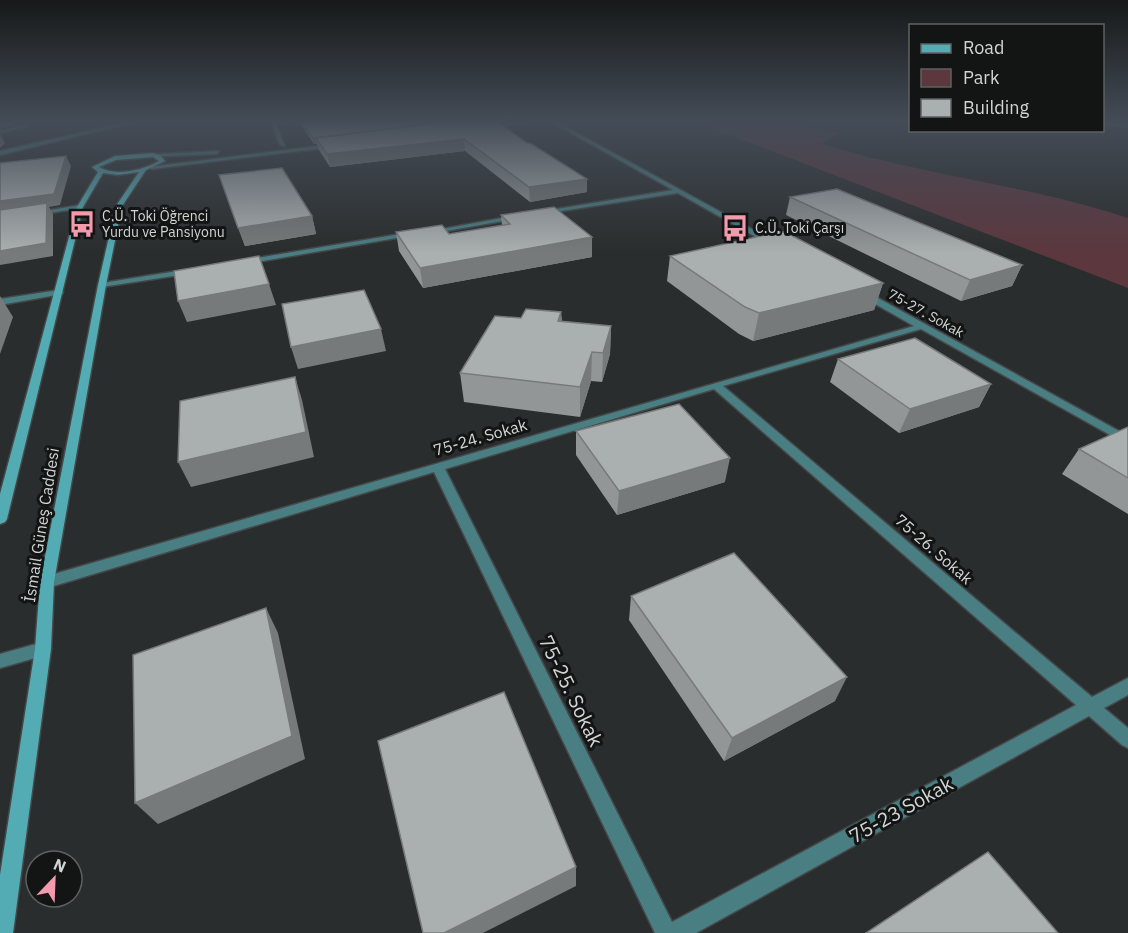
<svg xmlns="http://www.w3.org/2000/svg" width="1128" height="933" font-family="'IBM Plex Sans',sans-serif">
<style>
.green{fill:#5c373e}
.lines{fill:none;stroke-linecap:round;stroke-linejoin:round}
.lane-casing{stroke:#454848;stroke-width:3}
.street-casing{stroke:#454848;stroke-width:3}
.secondary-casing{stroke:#454848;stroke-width:3}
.lane{fill:#497e83;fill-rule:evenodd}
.street{fill:#497e83;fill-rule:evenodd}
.secondary{fill:#53acb4;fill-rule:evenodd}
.wall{fill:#929696}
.shaded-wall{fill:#777a7a}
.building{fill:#aaafaf;stroke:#777a7a;stroke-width:1.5}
.labels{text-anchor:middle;stroke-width:6;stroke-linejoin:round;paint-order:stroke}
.far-poi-label{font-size:14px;fill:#d2d4d4;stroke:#131515;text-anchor:start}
.far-street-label{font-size:14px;fill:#d2d4d4;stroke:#131515}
.street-label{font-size:16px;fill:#d2d4d4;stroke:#131515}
.near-street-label{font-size:20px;fill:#d2d4d4;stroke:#131515}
</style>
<rect width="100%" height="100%" fill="#2a2d2d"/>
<path class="green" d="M696,122H788L839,133L822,144C922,175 1028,185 1128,218V288Z"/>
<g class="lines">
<defs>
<path id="lane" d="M271,122H287L273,124Z"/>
<g id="street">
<path d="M127,122H136L0,155V151Z"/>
<path d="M271,122H275L285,146L280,145Z"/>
<path d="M511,122H525L487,128L485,127Z"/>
<path d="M551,122H557L777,243L770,245L678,193L542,214V212L544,211L673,190Z"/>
<path d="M1102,123L1128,125V127L1102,125Z"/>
<path d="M27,124L29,126L0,133V131Z"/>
<path d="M335,144L333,147L152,169L149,167Z"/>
<path d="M219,151L217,154L144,157L141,155Z"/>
<path d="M80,205L82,206V208L36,215L33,213Z"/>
<path d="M518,215L521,217L520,218L429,234L426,232Z"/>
<path d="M412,232L414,233V235L245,264L241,262L245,260Z"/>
<path d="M190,269L194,271L193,273L102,287L98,285L102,283Z"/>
<path d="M59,290L63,292L62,294L0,305V299Z"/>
<path d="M861,292H867L1128,436V445L921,329L723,386L1092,697L1128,678V695L1104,708L1128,728V748L1122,745L1089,716L696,933H655L434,472L47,588L42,586L40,582L42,578L47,576L914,326L861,296ZM714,389L1076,705L672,922L445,469Z"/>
<path d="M43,642L49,644L51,649L49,654L0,668V654Z"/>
</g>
<path id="secondary" d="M153,153L161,156L165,161L146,170L122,206L106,285L54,582L51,649L13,933H0V875L35,649L40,582L98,285L116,206L139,172L118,175L103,173L83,207L7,519L5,522L0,524V494L77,207L98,172L92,167L115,156ZM153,157L159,161C143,170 116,177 99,167L116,160Z"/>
</defs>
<use href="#lane" class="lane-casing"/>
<use href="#street" class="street-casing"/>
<use href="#secondary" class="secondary-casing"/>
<use href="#lane" class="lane"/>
<use href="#street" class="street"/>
<use href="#secondary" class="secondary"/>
</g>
<g class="wall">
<path d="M299,122H498L527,143L587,179V192L530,202L465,151L330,167L319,150L317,144H314Z"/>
<path d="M219,175L312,216L316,234L245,246Z"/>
<path d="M790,197L1022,265L1012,286L961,301L786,215Z"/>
<path d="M501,215L592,257L423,288L399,251L396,232L449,234L502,225Z"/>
<path d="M670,256L883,283L874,310L753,341L739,334L667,281Z"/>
<path d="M561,312L562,321L611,326L610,354L602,382L591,381L580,417L464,402L460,373Z"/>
<path d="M838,359L991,384L979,407L899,433L830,382Z"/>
<path d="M1128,427V514L1062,474L1079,449Z"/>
<path d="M576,431L725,482L617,515L576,455Z"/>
<path d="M631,596L835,701L724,761L629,620Z"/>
</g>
<g class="shaded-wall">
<path d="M0,122H12L14,125L0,129Z"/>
<path d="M0,134L5,143L0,148Z"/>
<path d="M313,138H316L317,144H314Z"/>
<path d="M464,139L465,151L330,167L327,154Z"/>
<path d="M66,156L71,166L60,205L49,207L53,214V256L0,265V201Z"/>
<path d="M587,179V192L530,202L529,187Z"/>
<path d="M312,216L316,234L245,246L238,228Z"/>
<path d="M592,237V257L423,288L420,268Z"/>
<path d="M1022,265L1012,286L961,301L970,280Z"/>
<path d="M883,283L874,310L753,341L759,313Z"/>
<path d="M269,284L276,305L187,322L178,301Z"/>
<path d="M0,296L13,317L0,354Z"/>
<path d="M561,312L562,340L558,321Z"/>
<path d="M611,326L610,354L602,382L603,353Z"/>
<path d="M381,329L386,351L298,369L291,347Z"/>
<path d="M592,352L591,381L580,417V387Z"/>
<path d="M295,377L302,400L314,457L191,487L178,462Z"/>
<path d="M991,384L979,407L899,433L910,409Z"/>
<path d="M730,458L725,482L617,515L619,491Z"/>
<path d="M266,608L278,633L305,759L158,824L135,803Z"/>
<path d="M847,677L835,701L724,761L732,738Z"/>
<path d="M576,867V886L483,933H444Z"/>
</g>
<g class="building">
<path d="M301,122H445L313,138Z"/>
<path d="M448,122H498L527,143H530L587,179L529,187L464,139L327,154L316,138Z"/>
<path d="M66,156L54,194L0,201V163Z"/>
<path d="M282,168L312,216L238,228L219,175Z"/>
<path d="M837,189L1022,265L970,280L790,197Z"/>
<path d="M47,203L46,243L0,251V210Z"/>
<path d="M554,207L592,237L420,268L396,232L442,225L449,234L510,224L501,215Z"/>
<path d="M779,232H785L883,283L759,313L745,307L670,256Z"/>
<path d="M259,256L269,284L178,301L174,271Z"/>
<path d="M364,290L381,329L291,347L282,304Z"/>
<path d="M526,309L561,312L558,321L611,326L603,353L592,352L580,387L460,373L495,316L521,318Z"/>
<path d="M915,338L991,384L910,409L838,359Z"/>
<path d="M295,377L306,432L178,462L180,401Z"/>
<path d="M679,404L730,458L619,491L576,431Z"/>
<path d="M1128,427V478L1079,449Z"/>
<path d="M734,553L847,677L732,738L631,596Z"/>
<path d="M266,608L292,736L135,803L133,655Z"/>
<path d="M504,692L576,867L444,933H423L378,741Z"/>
<path d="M988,852L1058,933H866Z"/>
</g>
<linearGradient id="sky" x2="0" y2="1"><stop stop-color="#171919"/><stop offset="0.48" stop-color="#444c57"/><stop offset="1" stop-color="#444c57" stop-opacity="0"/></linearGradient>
<rect width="1128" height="253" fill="url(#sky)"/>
<defs>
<symbol id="bus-bare" viewBox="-9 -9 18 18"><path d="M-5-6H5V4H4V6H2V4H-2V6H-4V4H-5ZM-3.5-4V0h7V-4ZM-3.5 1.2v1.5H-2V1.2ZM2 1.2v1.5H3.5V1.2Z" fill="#f39aac" stroke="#131515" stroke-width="2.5" paint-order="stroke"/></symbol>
</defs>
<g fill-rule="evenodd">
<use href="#bus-bare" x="63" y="205" width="38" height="38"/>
<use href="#bus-bare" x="716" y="209" width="38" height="38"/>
</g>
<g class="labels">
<g class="far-poi-label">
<text x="102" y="221">C.Ü. Toki Öğrenci<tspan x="102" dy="16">Yurdu ve Pansiyonu</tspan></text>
<text x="755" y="233">C.Ü. Toki Çarşı</text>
</g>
<g class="far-street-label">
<text transform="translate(926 313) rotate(29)" y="5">75-27. Sokak</text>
</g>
<g class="street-label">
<text transform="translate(480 437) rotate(-16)" y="6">75-24. Sokak</text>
<text transform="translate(41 525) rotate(-81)" y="6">İsmail Güneş Caddesi</text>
<text transform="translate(934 549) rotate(41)" y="6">75-26. Sokak</text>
</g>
<g class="near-street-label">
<text transform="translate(571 691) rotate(64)" y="7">75-25. Sokak</text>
<text transform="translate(901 810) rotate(-29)" y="7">75-23 Sokak</text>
</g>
</g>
<rect x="909" y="24" width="195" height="108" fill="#131515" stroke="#5f6161" stroke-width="1.5"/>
<rect x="921" y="44" width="30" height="9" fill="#53acb4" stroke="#5f6161" stroke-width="1.5"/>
<text x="963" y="54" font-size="18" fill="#d2d4d4">Road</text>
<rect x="921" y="69" width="30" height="18" fill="#5c373e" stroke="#5f6161" stroke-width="1.5"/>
<text x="963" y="84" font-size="18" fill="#d2d4d4">Park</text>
<rect x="921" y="99" width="30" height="18" fill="#aaafaf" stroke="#5f6161" stroke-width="1.5"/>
<text x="963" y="114" font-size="18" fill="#d2d4d4">Building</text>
<g transform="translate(54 879) rotate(23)"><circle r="28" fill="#131515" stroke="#5f6161" stroke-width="1.5"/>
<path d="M0-4.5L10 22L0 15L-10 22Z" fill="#f39aac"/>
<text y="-9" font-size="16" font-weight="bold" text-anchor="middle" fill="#d2d4d4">N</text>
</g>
</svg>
